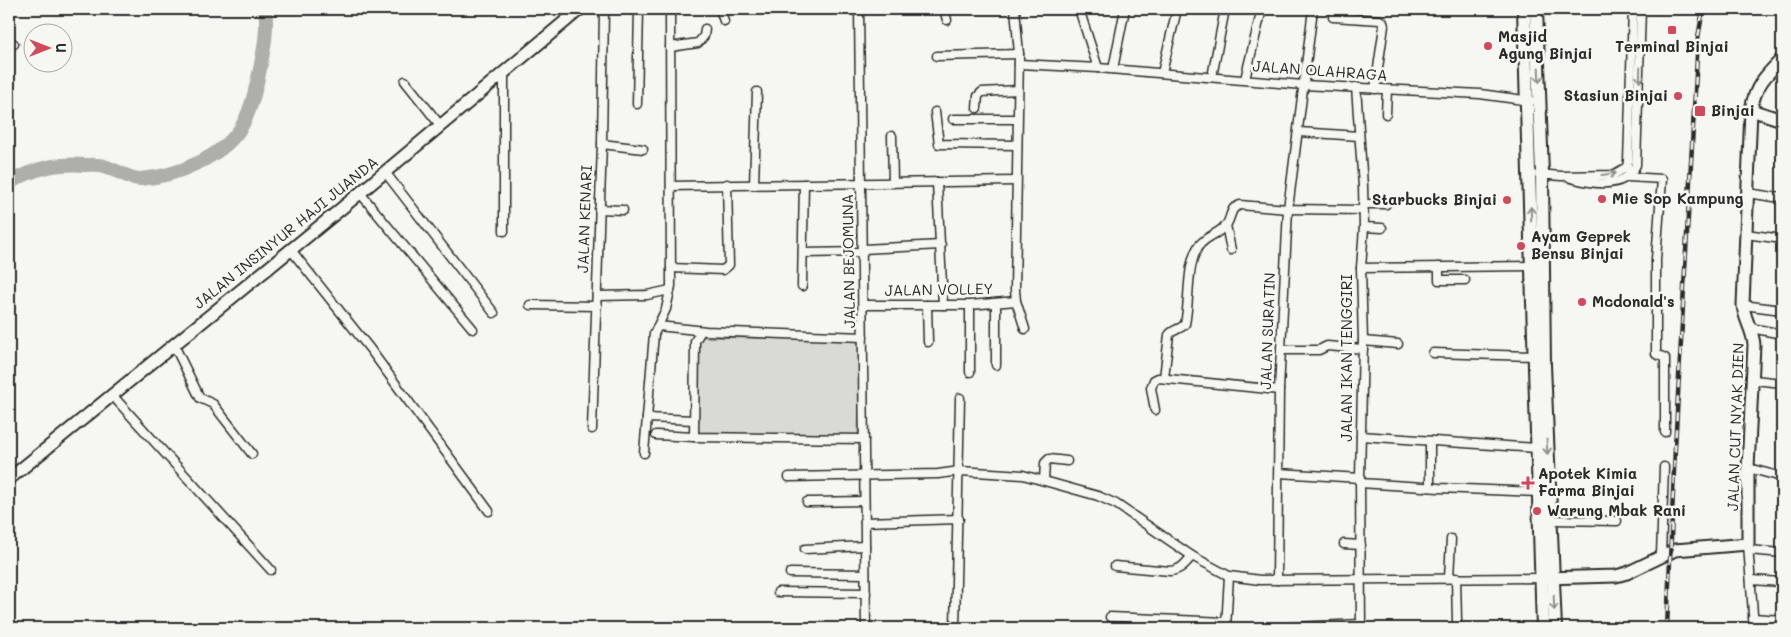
<svg xmlns="http://www.w3.org/2000/svg" width="1791" height="637" font-family="Mali,sans-serif">
<style>
.green{fill:#d9d9d5;stroke:#828280}
.lines{fill:none;stroke-linecap:round;stroke-linejoin:round}
.river{stroke:#aeaeab;stroke-width:14}
.street-casing{stroke:#2b2b2b;stroke-width:11}
.secondary-casing{stroke:#2b2b2b;stroke-width:15}
.primary-casing{stroke:#2b2b2b;stroke-width:16}
.street{stroke:#f6f6f2;stroke-width:8}
.secondary{stroke:#f6f6f2;stroke-width:11}
.primary{stroke:#f6f6f2;stroke-width:12}
.rail-casing{stroke:#2b2b2b;stroke-width:4.5}
.rail{stroke:#f6f6f2;stroke-width:2.5;stroke-dasharray:8;stroke-linecap:butt}
.oneway{stroke:#90908e}
.poi-dot{fill:#d1495b;stroke:#f6f6f2;stroke-width:2}
.labels{text-anchor:middle;stroke-width:5;stroke-linejoin:round;paint-order:stroke}
.poi-label{font-size:15px;font-weight:bold;fill:#2b2b2b;stroke:#f6f6f2;text-anchor:start}
.street-label{font-size:15px;fill:#2b2b2b;stroke:#f6f6f2}
</style>
<rect width="100%" height="100%" fill="#f6f6f2"/>
<filter id="ink" filterUnits="userSpaceOnUse"><feTurbulence type="fractalNoise" baseFrequency=".02" numOctaves="2"/><feDisplacementMap in="SourceGraphic" scale="10" xChannelSelector="R" yChannelSelector="G"/><feConvolveMatrix kernelMatrix="1 2 1 2 8 2 1 2 1" color-interpolation-filters="sRGB"/></filter>
<g filter="url(#ink)">
<path class="green" d="M699,337L860,340L858,436L698,433Z"/>
<g class="lines">
<path class="river" d="M9,183C34,168 56,163 85,165C91,165 98,164 104,166C115,169 128,179 140,179C175,177 226,156 243,124C252,107 256,87 260,69C264,49 268,29 265,9"/>
<defs>
<g id="street">
<path d="M720,9L724,21"/>
<path d="M859,9L866,628"/>
<path d="M944,9L947,20"/>
<path d="M1015,9L1019,54L1015,290L1016,301L1025,329"/>
<path d="M1079,9L1098,68"/>
<path d="M1333,17L1380,20L1383,22L1384,26L1375,89"/>
<path d="M9,43L14,44"/>
<path d="M670,47L698,43L704,36L705,29"/>
<path d="M937,56L1019,54"/>
<path d="M1019,64L1098,68L1303,85L1480,94L1531,101"/>
<path d="M1113,69L1125,9"/>
<path d="M1162,73L1177,9"/>
<path d="M1212,77L1225,9"/>
<path d="M1245,79L1262,9"/>
<path d="M405,81L440,125"/>
<path d="M1356,87L1363,186L1364,227L1361,268L1363,341L1360,478L1361,628"/>
<path d="M637,104L639,9"/>
<path d="M977,108L978,96L982,92L1018,90"/>
<path d="M935,112L939,144L1017,145"/>
<path d="M1386,114L1387,90"/>
<path d="M953,119H1017"/>
<path d="M1299,132L1359,136"/>
<path d="M892,136L893,183"/>
<path d="M602,144L643,149"/>
<path d="M385,172L494,313"/>
<path d="M1539,174L1561,176L1613,175L1627,167L1628,161L1633,9"/>
<path d="M1628,177L1662,179L1656,259V354L1665,358V432"/>
<path d="M1571,178C1592,184 1625,190 1636,165L1641,9"/>
<path d="M937,183L943,305"/>
<path d="M754,185L757,92"/>
<path d="M671,186L1016,181"/>
<path d="M360,193L473,329"/>
<path d="M1747,193L1774,197L1782,196"/>
<path d="M1363,204H1386"/>
<path d="M599,209L623,210"/>
<path d="M1226,225L1231,250"/>
<path d="M1364,227L1382,228"/>
<path d="M504,231V72"/>
<path d="M1746,234L1782,239"/>
<path d="M863,249L941,245"/>
<path d="M291,250L370,349L489,511"/>
<path d="M803,253L863,252"/>
<path d="M1439,267V280H1465"/>
<path d="M671,268L723,270L729,265L727,184"/>
<path d="M1361,268L1534,266"/>
<path d="M802,286L804,184"/>
<path d="M597,296L647,295L670,290"/>
<path d="M530,305L597,306"/>
<path d="M863,305H970L1016,301"/>
<path d="M927,305L928,342"/>
<path d="M1743,305L1782,310"/>
<path d="M658,326L706,331L863,337"/>
<path d="M1751,328L1782,334"/>
<path d="M1363,341L1398,344"/>
<path d="M174,345L200,398L213,404L252,454"/>
<path d="M1281,350H1319L1327,346L1363,349"/>
<path d="M1433,353L1535,356"/>
<path d="M996,365V303"/>
<path d="M970,372V305"/>
<path d="M1164,378L1169,335C1173,329 1180,330 1185,324C1190,301 1186,267 1198,247C1205,236 1218,235 1226,225C1230,221 1230,213 1234,208L1240,205L1288,209L1363,210"/>
<path d="M1754,380L1782,383"/>
<path d="M112,395L271,570"/>
<path d="M1155,410L1151,388L1154,380L1158,378L1279,390"/>
<path d="M647,418L694,420"/>
<path d="M592,429L602,144L604,9"/>
<path d="M656,435L694,437L864,439"/>
<path d="M1361,436L1537,448"/>
<path d="M694,437L695,341L701,331"/>
<path d="M644,453L654,334L666,309L671,286L670,9"/>
<path d="M1748,468L1782,477"/>
<path d="M1279,473L1360,478"/>
<path d="M789,477L938,474L960,471L1023,475L1098,496L1116,504L1192,556L1229,576L1260,580L1542,578"/>
<path d="M1044,480L1045,463L1049,459L1067,461"/>
<path d="M1360,483L1439,488L1540,492"/>
<path d="M1430,483V441"/>
<path d="M807,502C826,502 844,501 864,501"/>
<path d="M1551,520L1617,521"/>
<path d="M865,522L959,519"/>
<path d="M1344,544L1361,545"/>
<path d="M1748,544L1754,628"/>
<path d="M805,549L865,546"/>
<path d="M1749,550L1782,553"/>
<path d="M1661,556L1664,467"/>
<path d="M1115,566L1170,571C1181,570 1185,564 1192,556"/>
<path d="M790,573L865,574"/>
<path d="M1449,578L1451,539"/>
<path d="M1456,578L1457,621"/>
<path d="M1277,580L1279,390L1288,209L1313,9"/>
<path d="M1751,580L1782,582"/>
<path d="M778,592L866,593"/>
<path d="M1110,617L1226,622"/>
<path d="M1753,618L1782,620"/>
<path d="M955,628L960,398"/>
<path d="M1226,628L1229,576"/>
<path d="M1273,628L1361,624"/>
</g>
<g id="secondary">
<path d="M1751,110L1782,120"/>
<path d="M9,479L336,213L580,9"/>
<path d="M1544,578L1616,576L1627,573L1675,550L1748,544V468L1754,345C1753,330 1744,319 1743,305L1751,110C1755,86 1765,76 1782,59"/>
</g>
<g id="primary">
<path d="M1524,9L1543,628"/>
<path d="M1536,9L1542,174L1544,365L1555,628"/>
</g>
</defs>
<use href="#street" class="street-casing"/>
<use href="#secondary" class="secondary-casing"/>
<use href="#primary" class="primary-casing"/>
<use href="#street" class="street"/>
<use href="#secondary" class="secondary"/>
<use href="#primary" class="primary"/>
<defs>
<path id="rail" d="M1667,628L1675,448L1698,38L1703,9"/>
</defs>
<use href="#rail" class="rail-casing"/>
<use href="#rail" class="rail"/>
</g>
<defs><path id="oneway-shaft" d="M-6 0H5M1.5-3L5.5 0L1.5 3" fill="none" stroke-width="1.6" stroke-linecap="round" stroke-linejoin="round" transform="scale(1.25)"/></defs>
<g class="oneway">
<use href="#oneway-shaft" transform="translate(1539 75) rotate(88)"/>
<use href="#oneway-shaft" transform="translate(1640 75) rotate(92)"/>
<use href="#oneway-shaft" transform="translate(1609 174) rotate(-8)"/>
<use href="#oneway-shaft" transform="translate(1531 214) rotate(-92)"/>
<use href="#oneway-shaft" transform="translate(1547 447) rotate(87)"/>
<use href="#oneway-shaft" transform="translate(1554 603) rotate(88)"/>
</g>
</g>
<g class="poi-dot">
<rect x="1667" y="25" width="10" height="10" rx="2.5"/>
<circle cx="1488" cy="46" r="5"/>
<circle cx="1678" cy="96" r="5"/>
<rect x="1694" y="105" width="12" height="12" rx="2.5"/>
<circle cx="1602" cy="199" r="5"/>
<circle cx="1507" cy="200" r="5"/>
<circle cx="1521" cy="246" r="5"/>
<circle cx="1582" cy="302" r="5"/>
<path d="M1525.5 475.5h5v5h5v5h-5v5h-5v-5h-5v-5h5z"/>
<circle cx="1537" cy="511" r="5"/>
</g>
<g class="labels">
<g class="poi-label">
<text x="1498" y="42">Masjid<tspan x="1498" dy="17">Agung Binjai</tspan></text>
<text x="1672" y="52" text-anchor="middle">Terminal Binjai</text>
<text x="1668" y="101" text-anchor="end">Stasiun Binjai</text>
<text x="1711" y="116">Binjai</text>
<text x="1612" y="204">Mie Sop Kampung</text>
<text x="1497" y="205" text-anchor="end">Starbucks Binjai</text>
<text x="1531" y="242">Ayam Geprek<tspan x="1531" dy="17">Bensu Binjai</tspan></text>
<text x="1592" y="307">Mcdonald's</text>
<text x="1538" y="479">Apotek Kimia<tspan x="1538" dy="17">Farma Binjai</tspan></text>
<text x="1547" y="516">Warung Mbak Rani</text>
</g>
<g class="street-label">
<text transform="translate(1320 71) rotate(4)" y="5">JALAN OLAHRAGA</text>
<text transform="translate(585 219) rotate(-88)" y="5">JALAN KENARI</text>
<text transform="translate(286 233) rotate(-39)" y="5">JALAN INSINYUR HAJI JUANDA</text>
<text transform="translate(849 261) rotate(-91)" y="5">JALAN BEJOMUNA</text>
<text transform="translate(939 290) rotate(-1)" y="5">JALAN VOLLEY</text>
<text transform="translate(1268 331) rotate(-88)" y="5">JALAN SURATIN</text>
<text transform="translate(1347 358) rotate(-90)" y="5">JALAN IKAN TENGGIRI</text>
<text transform="translate(1736 427) rotate(-88)" y="5">JALAN CUT NYAK DIEN</text>
</g>
</g>
<rect width="1791" height="637" fill="none" stroke="#f6f6f2" stroke-width="30"/>
<rect x="15" y="15" width="1761" height="607" fill="none" stroke="#2b2b2b" stroke-width="2" filter="url(#ink)"/>
<g transform="translate(48 48) rotate(90)"><circle r="24" fill="#f6f6f2" stroke="#a5a5a2"/>
<path d="M0-4L9 19L0 12L-9 19Z" fill="#d1495b"/>
<text y="-8" font-size="14" font-weight="bold" text-anchor="middle" fill="#2b2b2b">U</text>
</g>
</svg>
